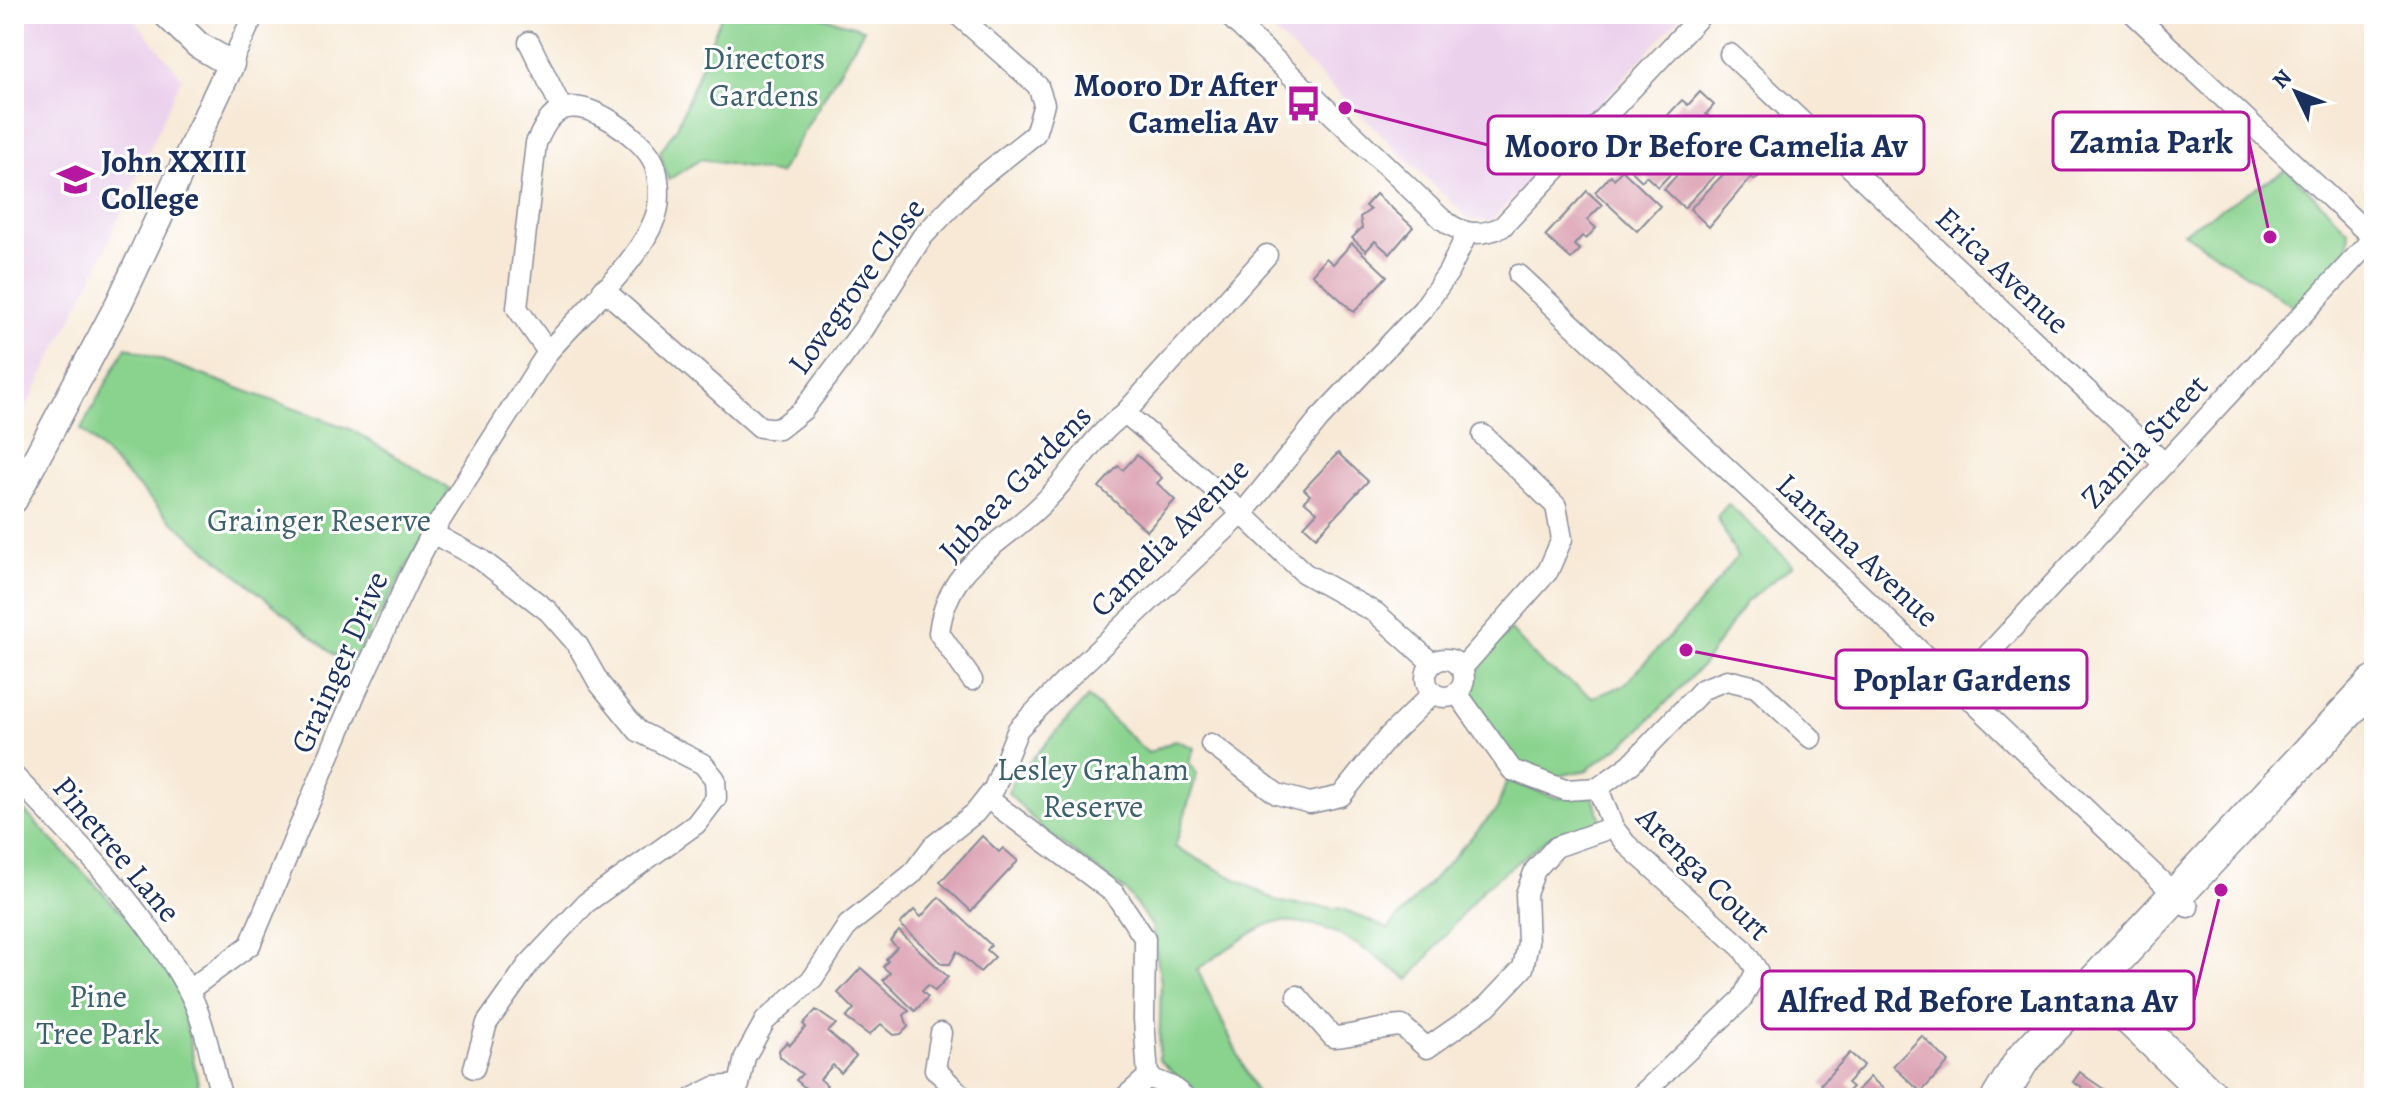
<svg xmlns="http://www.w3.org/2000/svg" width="2388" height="1112" font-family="Alegreya,serif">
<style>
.built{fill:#ebd1ec}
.green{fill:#8ad38e;stroke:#528176;stroke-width:2}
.building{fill:#dba1b2}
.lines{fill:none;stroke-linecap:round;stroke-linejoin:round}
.minor-casing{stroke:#898c9a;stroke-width:23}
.tertiary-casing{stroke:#898c9a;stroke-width:29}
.primary-casing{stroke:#898c9a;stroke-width:37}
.minor{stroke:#fff;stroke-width:20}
.tertiary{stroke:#fff;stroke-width:26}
.primary{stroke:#fff;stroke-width:34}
.labels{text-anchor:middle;stroke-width:6;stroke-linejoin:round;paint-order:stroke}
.park-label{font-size:32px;fill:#3c606c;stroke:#fff}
.poi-label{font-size:32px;font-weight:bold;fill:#1b2f5e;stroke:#fff;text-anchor:end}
.street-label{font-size:32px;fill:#1b2f5e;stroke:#fff}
.leader{fill:none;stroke:#b5179e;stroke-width:3}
.callout-dot{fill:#b5179e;stroke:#fff;stroke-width:3}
.callout{fill:#fff;stroke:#b5179e;stroke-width:3}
.callout-label{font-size:34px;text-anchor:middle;font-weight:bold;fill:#1b2f5e}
</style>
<rect width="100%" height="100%" fill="#fff"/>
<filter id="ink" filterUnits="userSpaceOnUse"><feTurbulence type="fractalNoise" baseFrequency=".0125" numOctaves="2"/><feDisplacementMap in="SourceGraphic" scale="16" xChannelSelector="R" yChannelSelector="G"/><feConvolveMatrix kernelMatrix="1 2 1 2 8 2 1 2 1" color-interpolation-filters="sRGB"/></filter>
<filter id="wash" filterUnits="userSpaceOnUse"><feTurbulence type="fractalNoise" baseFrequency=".006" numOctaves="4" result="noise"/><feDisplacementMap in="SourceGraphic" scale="32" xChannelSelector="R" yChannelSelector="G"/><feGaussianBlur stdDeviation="1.8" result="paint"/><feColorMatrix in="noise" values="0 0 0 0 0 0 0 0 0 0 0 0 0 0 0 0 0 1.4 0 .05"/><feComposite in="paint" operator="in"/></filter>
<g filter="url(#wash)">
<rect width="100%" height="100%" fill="#f7e9d6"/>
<g class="built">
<path d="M14,14H130L182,77L90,282L14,432Z"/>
<path d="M1256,14H1683L1491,221L1469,219Z"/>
</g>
<g class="green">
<path d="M722,14H812L864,29L779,174L701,159L668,180L660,152L677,127Z"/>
<path d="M2287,169L2348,230C2356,261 2316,288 2297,309L2183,232Z"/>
<path d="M126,347L350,429L450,489L350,668L174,523L81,429Z"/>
<path d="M1728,504L1793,565L1746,602L1705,662L1636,734L1587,770L1554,777L1516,764L1462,701L1471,669L1511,630L1543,665L1593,697L1623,686L1698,606L1737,557L1717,517Z"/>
<path d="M1088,697L1148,753L1176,740L1194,748L1189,762L1197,774L1175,847L1279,902L1343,909L1388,929L1497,809L1507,780L1557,798L1592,795L1602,822L1551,836L1483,889L1409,980C1369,953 1326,914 1273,923C1257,926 1214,959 1197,969L1256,1092L1255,1098H1202L1159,1060L1161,983L1152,926L1127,892L1042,828L1008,793L1013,780Z"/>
<path d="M14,800L175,968L201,1098H14Z"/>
</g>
<g id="blocks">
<g class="building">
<path d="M1700,92L1714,105L1706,114L1714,122L1680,160L1651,133L1682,100L1688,105Z"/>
<path d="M1730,119L1750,138L1684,208L1664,189Z"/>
<path d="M1646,136L1679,165L1658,187L1646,176L1642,181L1622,162Z"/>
<path d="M1754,142L1773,160L1755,180L1751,177L1709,227L1690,209Z"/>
<path d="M1622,170L1660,206L1637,231L1595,192L1611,175L1614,179Z"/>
<path d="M1587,191L1602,205L1587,220L1596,228L1586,239L1582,236L1574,245L1580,250L1571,259L1545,236Z"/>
<path d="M1376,194L1413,227L1390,254L1375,241L1366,251L1352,238L1362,228L1360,217L1370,210L1365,206Z"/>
<path d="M1352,243L1387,276L1354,312L1312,274L1326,258L1333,264Z"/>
<path d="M1338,453L1368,481L1316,537L1304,526L1317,512L1304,501L1310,495L1304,489Z"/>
<path d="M1137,455L1162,478L1157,483L1175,500L1147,531L1099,487L1118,466L1123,470Z"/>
<path d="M982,836L999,852L1003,848L1018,861L971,911L940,882Z"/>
<path d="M939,897L991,945L987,950L995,957L980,972L957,951L950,964H942L900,924L914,910L921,917Z"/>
<path d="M899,931L948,977L935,991L928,985L922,991L928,997L915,1011L883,980L890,973L883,967L888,961L886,959L897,947L890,941Z"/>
<path d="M861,968L909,1011L904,1015L908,1027L901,1034L894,1035L881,1024L869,1035L846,1018L854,1009L838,993Z"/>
<path d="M816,1010L836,1024L828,1032L856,1056L841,1073L833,1065L820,1079L827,1085L816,1097L796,1080L802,1074L780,1057L779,1050L787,1042L790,1045L806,1027L803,1024Z"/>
<path d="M1922,1036L1949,1062L1921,1092L1893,1066Z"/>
<path d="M1850,1053L1864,1065L1847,1083L1852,1087L1841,1098H1836L1821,1084Z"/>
<path d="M2080,1072L2089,1079L2117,1098H2076L2082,1088L2073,1082Z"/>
<path d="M1870,1077L1887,1092L1881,1098H1850Z"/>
</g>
</g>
</g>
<g filter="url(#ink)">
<use href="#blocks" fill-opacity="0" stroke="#898c9a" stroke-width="2"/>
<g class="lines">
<defs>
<g id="minor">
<path d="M1227,14L1442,219C1462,235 1478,237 1502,227L1702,14"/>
<path d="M2134,14L2373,238"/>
<path d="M529,42L562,109"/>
<path d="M1730,54L2164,463"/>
<path d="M231,64L254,14"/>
<path d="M1519,275L1793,530L2188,907"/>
<path d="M603,289L760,427L779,429L803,410L863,330L922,237L975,182L1035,134L1044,104L1038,86L957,14"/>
<path d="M1125,413L1231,503L1304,573L1376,613L1432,663"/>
<path d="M432,533L480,559L548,611L577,644L599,683L638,731L703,764L715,779L716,798L696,824L586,903L528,965L487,1023L474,1068"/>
<circle cx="1445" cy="678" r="19"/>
<path d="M1462,668L1548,571L1562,539L1556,506L1483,435"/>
<path d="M972,680L939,633C947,562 1004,545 1047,499C1077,468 1089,440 1125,413L1267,255"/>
<path d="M1959,686L2374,237"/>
<path d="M1457,693L1512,770L1565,790L1598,788L1631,764L1703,689L1727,680L1756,687L1811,738"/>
<path d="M1211,744L1277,794L1310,803L1341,796L1389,736L1433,693"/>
<path d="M14,776C77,841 143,908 187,988C205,1019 211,1063 222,1098"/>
<path d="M1598,788L1613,827L1626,844L1742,948L1757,970L1742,999L1638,1098"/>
<path d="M987,798L1115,894L1145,939L1144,1019L1148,1077L1172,1087L1186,1098"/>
<path d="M189,990L250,945L355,694L409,578L432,533L548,352L517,308L536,143C542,131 548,116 561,110C588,97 640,137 652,159C659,171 660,194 658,207C650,252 579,316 548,352"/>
<path d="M1297,996L1333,1037C1357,1036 1378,1027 1402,1026L1427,1048L1487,1006L1523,968L1528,943L1526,894L1535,870L1556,847L1613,827"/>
<path d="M941,1033L935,1069L964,1098"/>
<path d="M693,1098L715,1087L739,1085L745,1057L765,1021L813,978L848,925L912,874L933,846L975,813L994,789L1018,729L1065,681L1242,514L1319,419L1423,309L1448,273L1467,234"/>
<path d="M1124,1098L1148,1077"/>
</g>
<path id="tertiary" d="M14,500L119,303L231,64L198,45L166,14"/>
<g id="primary">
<path d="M2093,983L2213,1098"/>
<path d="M1999,1098L2022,1060L2374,683"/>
</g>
</defs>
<use href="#minor" class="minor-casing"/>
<use href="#tertiary" class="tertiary-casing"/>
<use href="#primary" class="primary-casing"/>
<use href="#minor" class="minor"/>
<use href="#tertiary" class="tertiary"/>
<use href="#primary" class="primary"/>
</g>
</g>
<defs>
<symbol id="bus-bare" viewBox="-9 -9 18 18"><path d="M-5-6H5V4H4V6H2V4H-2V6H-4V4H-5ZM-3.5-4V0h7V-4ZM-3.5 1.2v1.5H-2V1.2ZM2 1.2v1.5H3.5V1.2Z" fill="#b5179e" stroke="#fff" stroke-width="2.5" paint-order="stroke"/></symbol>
<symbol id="school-bare" viewBox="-9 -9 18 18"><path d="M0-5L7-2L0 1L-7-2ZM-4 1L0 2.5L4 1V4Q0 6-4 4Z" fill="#b5179e" stroke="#fff" stroke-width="2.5" paint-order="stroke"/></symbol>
</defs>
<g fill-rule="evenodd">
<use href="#bus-bare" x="1278" y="78" width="51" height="51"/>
<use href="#school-bare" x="50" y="154" width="51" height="51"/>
</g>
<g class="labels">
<g class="park-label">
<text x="764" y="69">Directors<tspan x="764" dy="37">Gardens</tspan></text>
<text x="319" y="531">Grainger Reserve</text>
<text x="1093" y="780">Lesley Graham<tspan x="1093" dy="37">Reserve</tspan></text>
<text x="98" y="1007">Pine<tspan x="98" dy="37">Tree Park</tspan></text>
</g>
<g class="poi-label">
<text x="1278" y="96">Mooro Dr After<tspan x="1278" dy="37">Camelia Av</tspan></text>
<text x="101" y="172" text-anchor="start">John XXIII<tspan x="101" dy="37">College</tspan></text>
</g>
<g class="street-label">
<text transform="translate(2003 270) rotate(43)" y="11">Erica Avenue</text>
<text transform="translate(856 286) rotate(-54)" y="11">Lovegrove Close</text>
<text transform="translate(2144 441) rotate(-47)" y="11">Zamia Street</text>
<text transform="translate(1015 483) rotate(-46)" y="11">Jubaea Gardens</text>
<text transform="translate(1169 537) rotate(-45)" y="11">Camelia Avenue</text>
<text transform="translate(1858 550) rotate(43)" y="11">Lantana Avenue</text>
<text transform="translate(339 662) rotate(-66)" y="11">Grainger Drive</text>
<text transform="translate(117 849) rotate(50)" y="11">Pinetree Lane</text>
<text transform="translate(1704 873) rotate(45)" y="11">Arenga Court</text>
</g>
</g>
<path class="leader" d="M2270 237L2249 141M1345 108L1488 145M1686 650L1836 679M2221 890L2194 1000"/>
<g class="callout-dot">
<circle cx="2270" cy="237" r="8"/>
<circle cx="1345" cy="108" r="8"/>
<circle cx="1686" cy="650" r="8"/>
<circle cx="2221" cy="890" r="8"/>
</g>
<g class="callout">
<rect x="2053" y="112" width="196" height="58" rx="8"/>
<rect x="1488" y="116" width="436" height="58" rx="8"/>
<rect x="1836" y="650" width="251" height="58" rx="8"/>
<rect x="1762" y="971" width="432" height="58" rx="8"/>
</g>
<g class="callout-label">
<text x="2151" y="153">Zamia Park</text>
<text x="1706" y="157">Mooro Dr Before Camelia Av</text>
<text x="1962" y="691">Poplar Gardens</text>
<text x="1978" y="1012">Alfred Rd Before Lantana Av</text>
</g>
<rect width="2388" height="1112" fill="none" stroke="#fff" stroke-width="48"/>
<g transform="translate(2296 92) rotate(313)" stroke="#ffffff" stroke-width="6" paint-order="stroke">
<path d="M0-6L14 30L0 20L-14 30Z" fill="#1b2f5e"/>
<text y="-12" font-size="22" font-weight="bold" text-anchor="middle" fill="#1b2f5e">N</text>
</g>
</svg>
